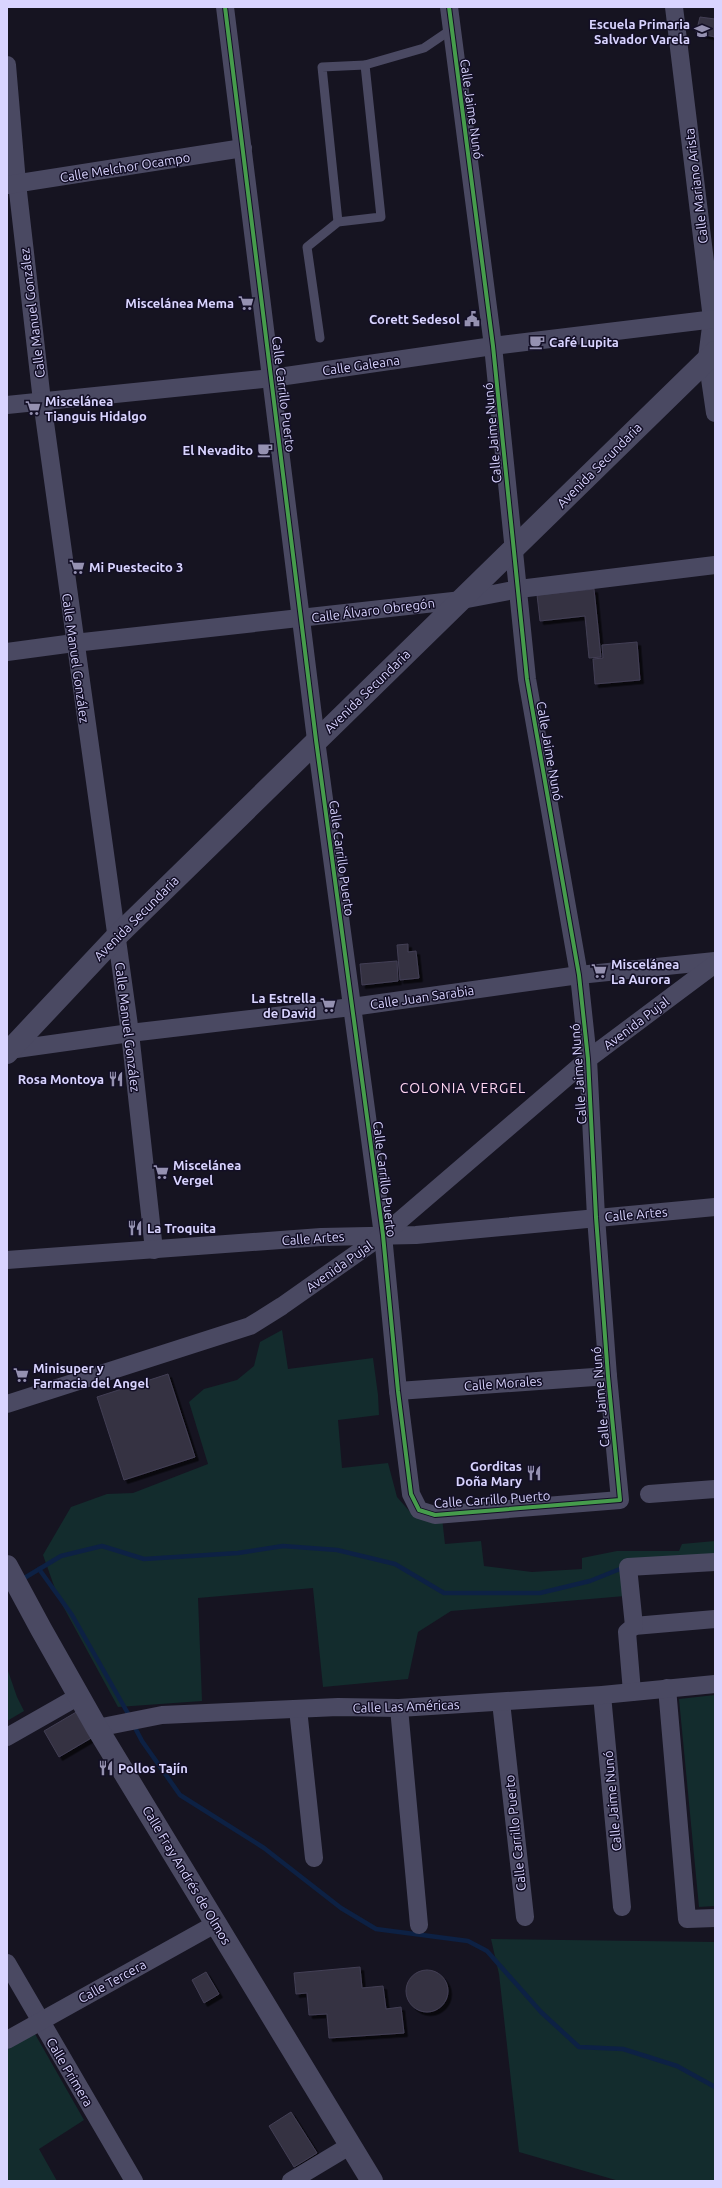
<svg xmlns="http://www.w3.org/2000/svg" width="722" height="2188" font-family="Ubuntu,sans-serif">
<style>
.green{fill:#132c2d}
.lines{fill:none;stroke-linecap:round;stroke-linejoin:round}
.stream{stroke:#0d2144;stroke-width:4.5}
.building{fill:#343243;stroke:#433f54;filter:url(#shadow)}
.service{stroke:#4a4962;stroke-width:9}
.minor{stroke:#4a4962;stroke-width:18}
.tertiary{stroke:#4a4962;stroke-width:22}
.cycleway-casing{stroke:#130f26;stroke-width:6}
.cycleway{stroke:#469c4c;stroke-width:4}
.labels{text-anchor:middle;stroke-width:3;stroke-linejoin:round;paint-order:stroke}
.poi-label{font-size:13px;font-weight:bold;fill:#d9d4ff;stroke:#130f26;text-anchor:start}
.street-label{font-size:13px;fill:#d9d4ff;stroke:#130f26}
.neighbourhood-label{font-size:14px;letter-spacing:1px;fill:#ffd6f0;stroke:#130f26}
</style>
<defs>
<filter id="shadow"><feDropShadow dx="3.5" dy="3.5" stdDeviation="0" flood-color="#0009"/></filter>
</defs>
<rect width="100%" height="100%" fill="#161421"/>
<g class="green">
<path d="M282,1330L288,1369L373,1358L378,1395L379,1415L338,1420L342,1468L388,1463L397,1497L411,1513L442,1518L445,1544L481,1541L484,1566L532,1572L582,1569V1558L617,1551H679L682,1544L715,1541V1561L633,1573L625,1596L451,1611L418,1632L408,1679L323,1687L313,1588L198,1598L202,1701L118,1707L58,1597L43,1555L71,1507L107,1494L133,1493L208,1464L189,1402L204,1389L237,1380L254,1366L260,1342Z"/>
<path d="M7,1668L17,1697L24,1711L7,1721Z"/>
<path d="M715,1695V1906L699,1907L679,1699Z"/>
<path d="M491,1939L715,1942V2181H619L519,2152L499,1974Z"/>
<path d="M35,2034L84,2120L39,2149L57,2181H7V2049Z"/>
</g>
<g class="lines">
<g class="stream">
<path d="M39,1569L72,1615L130,1717"/>
<path d="M21,1580L61,1556L102,1546L144,1559L238,1553L283,1546L337,1550L395,1564L444,1593H540L590,1581L625,1567"/>
<path d="M133,1724L142,1741L180,1795L264,1848L341,1908L376,1929L468,1941L487,1951L541,2012L579,2047L623,2049L677,2066L715,2087"/>
</g>
</g>
<g class="building">
<path d="M700,17L715,19V37L696,33Z"/>
<path d="M594,589L601,657L589,658L585,616L540,621L537,595Z"/>
<path d="M637,642L640,680L595,684L593,659L603,658L602,645Z"/>
<path d="M408,944V952L416,951L419,978L400,980L397,945Z"/>
<path d="M397,961L398,981L362,985L360,964Z"/>
<path d="M168,1374L195,1457L124,1480L97,1397Z"/>
<path d="M78,1711L93,1737L59,1757L44,1731Z"/>
<path d="M360,1967L362,1988L383,1986L386,2009L401,2007L404,2033L329,2038L327,2014L309,2015L307,1993L296,1994L294,1973Z"/>
<circle cx="427" cy="1991" r="21"/>
<path d="M206,1972L219,1994L204,2003L192,1980Z"/>
<path d="M291,2112L317,2153L294,2167L269,2126Z"/>
</g>
<g class="lines">
<g class="service">
<path d="M338,222L322,67L365,65"/>
<path d="M320,338L307,247L338,222L381,217L365,65L424,48L452,29"/>
</g>
<g class="minor">
<path d="M225,7L316,740L383,1235L398,1391L411,1494L419,1510L435,1515L620,1500L608,1376L596,1217L588,1059L579,975L527,679L493,346L449,7"/>
<path d="M674,7L712,319L707,358L715,413"/>
<path d="M7,65L17,183L42,401L130,1033L154,1250"/>
<path d="M7,185L243,148"/>
<path d="M7,405L272,378L493,346L715,319"/>
<path d="M7,652L74,643L462,600L519,589L715,565"/>
<path d="M9,1050L130,1033L352,1007L579,975L715,961"/>
<path d="M7,1260L321,1237L416,1235L715,1207"/>
<path d="M398,1391L608,1376"/>
<path d="M7,1404L250,1326L282,1306L383,1235L588,1059L715,964"/>
<path d="M649,1494L715,1489"/>
<path d="M634,1626L715,1619"/>
<path d="M667,1688L687,1919L715,1918"/>
<path d="M632,1692L627,1632L634,1626L628,1567L715,1562"/>
<path d="M602,1695L622,1907"/>
<path d="M501,1702L525,1917"/>
<path d="M399,1708L419,1925"/>
<path d="M298,1709L314,1858"/>
<path d="M97,1728L162,1715L338,1707L399,1708L602,1695L715,1684"/>
<path d="M7,1737L79,1696"/>
<path d="M7,1963L134,2181"/>
<path d="M7,2040L217,1923"/>
<path d="M291,2181L351,2145"/>
</g>
<g class="tertiary">
<path d="M7,1053L117,936L715,352"/>
<path d="M7,1566L41,1629L97,1728L372,2181"/>
</g>
<defs>
<path id="cycleway" d="M225,7L316,740L383,1235L398,1391L411,1494L419,1510L435,1515L620,1500L608,1376L596,1217L588,1059L579,975L527,679L493,346L449,7"/>
</defs>
<use href="#cycleway" class="cycleway-casing"/>
<use href="#cycleway" class="cycleway"/>
</g>
<defs>
<symbol id="school-bare" viewBox="-9 -9 18 18"><path d="M0-5L7-2L0 1L-7-2ZM-4 1L0 2.5L4 1V4Q0 6-4 4Z" fill="#9591b1" stroke="#130f26" stroke-width="2.5" paint-order="stroke"/></symbol>
<symbol id="supermarket-bare" viewBox="-9 -9 18 18"><path d="M-6-5.5h2.5l.6 2H6L4.5 2H-2.5L-4.4-4H-6ZM-1.5 3.2a1.3 1.3 0 1 0 .1 0ZM3 3.2a1.3 1.3 0 1 0 .1 0Z" fill="#9591b1" stroke="#130f26" stroke-width="2.5" paint-order="stroke"/></symbol>
<symbol id="civic-bare" viewBox="-9 -9 18 18"><path d="M-.6-6.5H3V-4.5H.6V-3L4-1V1h2V6H-6V1h2V-1L-.6-3ZM-1.2 2.5V6h2.4V2.5Z" fill="#9591b1" stroke="#130f26" stroke-width="2.5" paint-order="stroke"/></symbol>
<symbol id="cafe-bare" viewBox="-9 -9 18 18"><path d="M-5.5-4.5H6V0H3Q3 3.5 0 3.5H-2.5Q-5.5 3.5-5.5 0ZM3-3.2v2h1.7v-2ZM-6 4.5H4V6H-6Z" fill="#9591b1" stroke="#130f26" stroke-width="2.5" paint-order="stroke"/></symbol>
<symbol id="restaurant-bare" viewBox="-9 -9 18 18"><path d="M-5-6h1v4h1v-4h1v4h1v-4h1v5L-1.5 .5V6h-2V.5L-5-1ZM5-6V6H3V1.5H1.5Q1.5-4 5-6Z" fill="#9591b1" stroke="#130f26" stroke-width="2.5" paint-order="stroke"/></symbol>
</defs>
<g fill-rule="evenodd">
<use href="#school-bare" x="691" y="20" width="22" height="22"/>
<use href="#supermarket-bare" x="235" y="292" width="22" height="22"/>
<use href="#civic-bare" x="461" y="308" width="22" height="22"/>
<use href="#cafe-bare" x="526" y="331" width="22" height="22"/>
<use href="#supermarket-bare" x="22" y="397" width="22" height="22"/>
<use href="#cafe-bare" x="254" y="439" width="22" height="22"/>
<use href="#supermarket-bare" x="66" y="556" width="22" height="22"/>
<use href="#supermarket-bare" x="588" y="960" width="22" height="22"/>
<use href="#supermarket-bare" x="317" y="994" width="22" height="22"/>
<use href="#restaurant-bare" x="105" y="1068" width="22" height="22"/>
<use href="#supermarket-bare" x="150" y="1161" width="22" height="22"/>
<use href="#restaurant-bare" x="124" y="1217" width="22" height="22"/>
<use href="#supermarket-bare" x="10" y="1364" width="22" height="22"/>
<use href="#restaurant-bare" x="523" y="1462" width="22" height="22"/>
<use href="#restaurant-bare" x="95" y="1757" width="22" height="22"/>
</g>
<g class="labels">
<g class="poi-label">
<text x="690" y="29" text-anchor="end">Escuela Primaria<tspan x="690" dy="15">Salvador Varela</tspan></text>
<text x="234" y="308" text-anchor="end">Miscelánea Mema</text>
<text x="460" y="324" text-anchor="end">Corett Sedesol</text>
<text x="549" y="347">Café Lupita</text>
<text x="45" y="406">Miscelánea<tspan x="45" dy="15">Tianguis Hidalgo</tspan></text>
<text x="253" y="455" text-anchor="end">El Nevadito</text>
<text x="89" y="572">Mi Puestecito 3</text>
<text x="611" y="969">Miscelánea<tspan x="611" dy="15">La Aurora</tspan></text>
<text x="316" y="1003" text-anchor="end">La Estrella<tspan x="316" dy="15">de David</tspan></text>
<text x="104" y="1084" text-anchor="end">Rosa Montoya</text>
<text x="173" y="1170">Miscelánea<tspan x="173" dy="15">Vergel</tspan></text>
<text x="147" y="1233">La Troquita</text>
<text x="33" y="1373">Minisuper y<tspan x="33" dy="15">Farmacia del Angel</tspan></text>
<text x="522" y="1471" text-anchor="end">Gorditas<tspan x="522" dy="15">Doña Mary</tspan></text>
<text x="118" y="1773">Pollos Tajín</text>
</g>
<g class="street-label">
<text transform="translate(472 109) rotate(82)" y="5">Calle Jaime Nunó</text>
<text transform="translate(125 167) rotate(-9)" y="5">Calle Melchor Ocampo</text>
<text transform="translate(696 186) rotate(-97)" y="5">Calle Mariano Arista</text>
<text transform="translate(32 313) rotate(-97)" y="5">Calle Manuel González</text>
<text transform="translate(361 365) rotate(-8)" y="5">Calle Galeana</text>
<text transform="translate(284 394) rotate(83)" y="5">Calle Carrillo Puerto</text>
<text transform="translate(492 433) rotate(-95)" y="5">Calle Jaime Nunó</text>
<text transform="translate(599 465) rotate(-45)" y="5">Avenida Secundaria</text>
<text transform="translate(373 610) rotate(-7)" y="5">Calle Álvaro Obregón</text>
<text transform="translate(76 658) rotate(82)" y="5">Calle Manuel González</text>
<text transform="translate(367 691) rotate(-44)" y="5">Avenida Secundaria</text>
<text transform="translate(550 751) rotate(80)" y="5">Calle Jaime Nunó</text>
<text transform="translate(342 858) rotate(82)" y="5">Calle Carrillo Puerto</text>
<text transform="translate(136 918) rotate(-45)" y="5">Avenida Secundaria</text>
<text transform="translate(422 997) rotate(-8)" y="5">Calle Juan Sarabia</text>
<text transform="translate(636 1023) rotate(-37)" y="5">Avenida Pujal</text>
<text transform="translate(128 1027) rotate(83)" y="5">Calle Manuel González</text>
<text transform="translate(578 1074) rotate(-94)" y="5">Calle Jaime Nunó</text>
<text transform="translate(385 1179) rotate(83)" y="5">Calle Carrillo Puerto</text>
<text transform="translate(636 1214) rotate(-5)" y="5">Calle Artes</text>
<text transform="translate(313 1238) rotate(-4)" y="5">Calle Artes</text>
<text transform="translate(339 1266) rotate(-35)" y="5">Avenida Pujal</text>
<text transform="translate(503 1383) rotate(-4)" y="5">Calle Morales</text>
<text transform="translate(600 1397) rotate(-95)" y="5">Calle Jaime Nunó</text>
<text transform="translate(492 1499) rotate(-4)" y="5">Calle Carrillo Puerto</text>
<text transform="translate(406 1706) rotate(-2)" y="5">Calle Las Américas</text>
<text transform="translate(612 1801) rotate(-95)" y="5">Calle Jaime Nunó</text>
<text transform="translate(515 1833) rotate(-96)" y="5">Calle Carrillo Puerto</text>
<text transform="translate(187 1875) rotate(59)" y="5">Calle Fray Andrés de Olmos</text>
<text transform="translate(112 1981) rotate(-29)" y="5">Calle Tercera</text>
<text transform="translate(70 2072) rotate(59)" y="5">Calle Primera</text>
</g>
<g class="neighbourhood-label">
<text x="463" y="1093">COLONIA VERGEL</text>
</g>
</g>
<rect width="722" height="2188" fill="none" stroke="#d9d4ff" stroke-width="16"/>
</svg>
